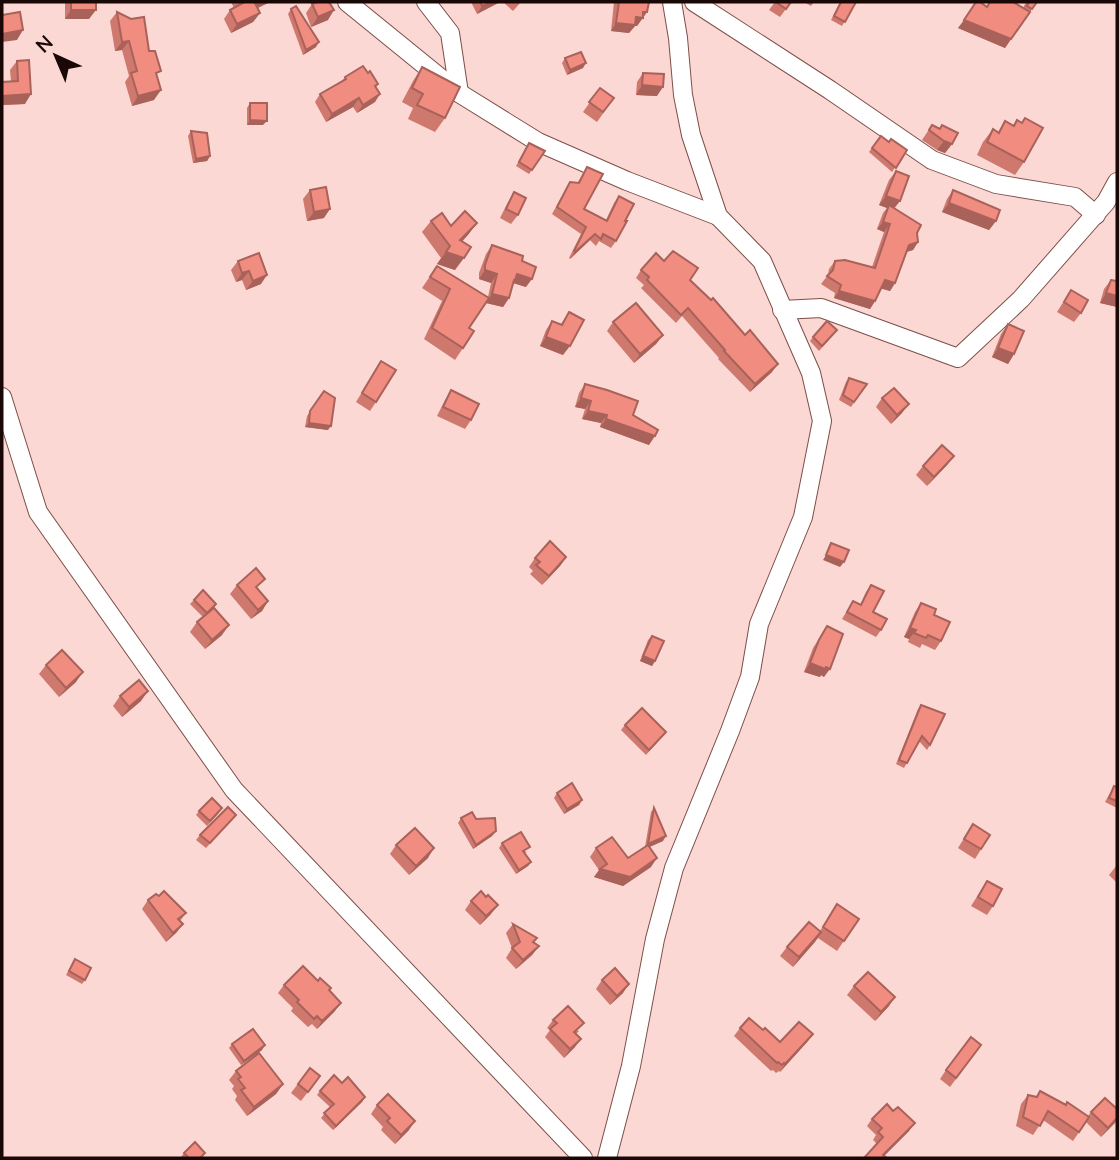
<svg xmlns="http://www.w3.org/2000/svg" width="1119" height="1160" font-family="Lato,sans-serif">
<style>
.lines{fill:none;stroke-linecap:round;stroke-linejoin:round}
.street-casing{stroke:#7e4e48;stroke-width:20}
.street{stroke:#fff;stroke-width:18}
.wall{fill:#cf786e}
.shaded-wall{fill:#a9625a}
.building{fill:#f18c80;stroke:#a9625a;stroke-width:2}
</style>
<rect width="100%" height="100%" fill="#fbd8d3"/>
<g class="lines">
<defs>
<g id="street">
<path d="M347,2L459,93L538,142L627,181L718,216"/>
<path d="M426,2L450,33L459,93"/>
<path d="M694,2L830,90L932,160L996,184L1075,197L1096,215"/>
<path d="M782,310L821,308L958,358L1021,299L1106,202L1117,182"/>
<path d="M2,397L38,512L234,790L583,1158"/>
<path d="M607,1158L631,1066L655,939L674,868L730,731L750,677L759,624L803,517L822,421L811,373L762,261L718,216L691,135L683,95L678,38L672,2"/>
</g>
</defs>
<use href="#street" class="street-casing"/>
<use href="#street" class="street"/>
</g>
<g class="wall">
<path d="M65,2H96L89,19H65Z"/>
<path d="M231,2H270L258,8L260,13L253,22L231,33L224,19L230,10L234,8Z"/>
<path d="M471,2H500L477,14Z"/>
<path d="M503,2H521L513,11Z"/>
<path d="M614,2H649L647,12L637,26H635L629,33L611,31Z"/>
<path d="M775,2H791L780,17L769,10Z"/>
<path d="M804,2H814L811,6Z"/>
<path d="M840,2H856L842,26L831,20Z"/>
<path d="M989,2H1013L1023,8L1026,2H1037L1005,48L958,28L987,6Z"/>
<path d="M312,4L328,20L311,27L306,13Z"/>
<path d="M291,9L316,47L303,55L288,14Z"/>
<path d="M117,12L149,51L157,77L154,100L132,106L125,82L129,76L122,50L115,51L110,21Z"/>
<path d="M565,58L583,68L567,75L562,63Z"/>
<path d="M17,61L25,104L2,105V82L11,81L10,70Z"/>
<path d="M422,67L445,118L435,132L408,119L413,108L402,102L413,81Z"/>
<path d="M368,73L378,84L376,87L375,102L357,113L353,107L326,122L315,102L320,94L342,81L345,77Z"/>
<path d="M643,73L657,96L636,95L637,82Z"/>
<path d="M600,88L614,98L597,122L583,112Z"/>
<path d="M250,103L263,125H247V108Z"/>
<path d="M1017,120L1024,162L1015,175L977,155L983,142L993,129L998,132L1005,121L1013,125Z"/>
<path d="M932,125L952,144L945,153L937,150L922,140Z"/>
<path d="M191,131L210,156L207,161L193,163L188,136Z"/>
<path d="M881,136L889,142L907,150L892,172L869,152Z"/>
<path d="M529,143L532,170L529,174L516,166Z"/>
<path d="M587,167L584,209L606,220L614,203L619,196L616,241L611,248L599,241L596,246L590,240L570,259L569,258L581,234L552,214L570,182H578Z"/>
<path d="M896,171L894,209L917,233L918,242L913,250L906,252L895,283L890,291L881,288L875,301L870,309L834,298L835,293L821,284L828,275L829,269L835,261L872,267L884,232L877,229L883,213L887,208L879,205L889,180Z"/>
<path d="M310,190L324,218L307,221L303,199Z"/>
<path d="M953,190L996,221L989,230L942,212L947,199Z"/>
<path d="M514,192L518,215L511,224L500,218L508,202Z"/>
<path d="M431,221L451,226L477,223L462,242L455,270L437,264L441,258L422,232Z"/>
<path d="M492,245L522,261L526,287L513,283L509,298L503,307L486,303L487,301L469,328L463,348L455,360L424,339L442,301L422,288L437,266L488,297L491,283L479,279V273L486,254Z"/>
<path d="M259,253L261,284L246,290L242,280L236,282L231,270L238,261Z"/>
<path d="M664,261L690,280L772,372L750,392L718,359L719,358L682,316L676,323L641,288L644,285L636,278L641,270Z"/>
<path d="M1111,280L1117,281V307L1100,303L1104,289Z"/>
<path d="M1071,290L1081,313L1074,322L1057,312Z"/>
<path d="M569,312L563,355L540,346L546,330L552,321L561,324Z"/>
<path d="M613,322L663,335L656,344L634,363L607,331Z"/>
<path d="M1008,324L1014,354L1008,364L992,357L1001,334Z"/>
<path d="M834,334L819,351L810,341L813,337Z"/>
<path d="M381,361L376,402L370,411L356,402Z"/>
<path d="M849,378L867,384L851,407L839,400L846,382Z"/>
<path d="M585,384L633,415L649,445L600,427L601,423L582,419L585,409L575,407L579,393Z"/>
<path d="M451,390L471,420L465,429L437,416L445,400Z"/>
<path d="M324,391L328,430L305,427L307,416Z"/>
<path d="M882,398L902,413L891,424L876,407Z"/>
<path d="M954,456L947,465L927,486L916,475L923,466Z"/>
<path d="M566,557L560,566L542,585L530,574L533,571L529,567L535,558Z"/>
<path d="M237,585L258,589L268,601L262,611L251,619L230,594Z"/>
<path d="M871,585L873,612L881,630L876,637L842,619L853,601L860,605L866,592Z"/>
<path d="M194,600L216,604L214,608L222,635L205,649L190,632L197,622L203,617L190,604Z"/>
<path d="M921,603L934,615L941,641L935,650L922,644L920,648L908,642L909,639L904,637L915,612Z"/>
<path d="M827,626L824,677L821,675L820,677L804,672L813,648Z"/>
<path d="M652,636L655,661L652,666L640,661L648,640Z"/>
<path d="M46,665L76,682L59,697L39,674Z"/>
<path d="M120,696L141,701L122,717L113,706Z"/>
<path d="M921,705L930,745L927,750L919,741L904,768L896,764L918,709Z"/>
<path d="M625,725L666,732L646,755L621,730Z"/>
<path d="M1114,786L1117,787V808L1105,802Z"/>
<path d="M557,793L582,800L579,805L564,814L554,798Z"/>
<path d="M654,808L663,841L649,847L651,867L623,886L594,877L599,870L590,857L596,848L628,858L645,847L651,812Z"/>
<path d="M199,811L219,813L207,826L196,815Z"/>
<path d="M236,815L206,848L196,840L200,835Z"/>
<path d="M461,818L476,819L496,831L492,836L473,849L458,823Z"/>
<path d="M973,824L990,835L975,859L958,848Z"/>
<path d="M502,843L527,852L525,853L531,862L528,866L516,874L499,848Z"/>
<path d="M396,845L428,858L409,875L390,854Z"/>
<path d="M1117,865V883L1109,875Z"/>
<path d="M987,881L993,906L987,915L971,906Z"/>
<path d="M159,896L186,913L180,921L183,924L176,933L166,942L142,909L148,900Z"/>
<path d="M486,897L491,914L480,925L465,910L471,901Z"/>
<path d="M837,904L859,919L837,951L818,938L793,967L780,956L787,947L820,931Z"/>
<path d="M513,924L534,943L539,946L532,955L516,969L506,958L512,948L506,933Z"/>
<path d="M75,959L85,980L82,984L66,975Z"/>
<path d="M602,980L623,993L610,1005L596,989Z"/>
<path d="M318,981L329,990L335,1011L317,1029L312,1024L308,1027L291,1011L293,1008L278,993L284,985Z"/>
<path d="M854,986L889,1006L875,1021L847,995Z"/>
<path d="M553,1020L579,1031L576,1034L575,1047L564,1058L545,1037L550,1030L547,1028Z"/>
<path d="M740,1028L763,1030L780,1042L813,1034L807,1042L780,1072L779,1071L776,1073L773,1070L771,1071L734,1036Z"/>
<path d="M232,1044L262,1050L241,1065L229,1048Z"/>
<path d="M981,1045L950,1087L940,1079L946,1070Z"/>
<path d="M310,1068L320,1076L301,1101L291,1093Z"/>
<path d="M236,1071L283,1084L276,1094L247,1116L235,1100L237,1096L232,1089L234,1086L229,1080Z"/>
<path d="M342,1083L365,1097L362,1102L333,1130L321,1118L330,1107L317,1095L320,1091Z"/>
<path d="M1040,1091L1088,1116L1091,1112L1117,1109V1120L1101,1137L1086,1122L1073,1141L1043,1120L1033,1135L1016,1126L1021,1104L1028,1095L1036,1097Z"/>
<path d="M377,1105L409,1130L395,1144L381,1130L383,1127L371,1114Z"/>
<path d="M872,1119L909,1131L884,1156L864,1158L877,1144L873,1140L876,1135L867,1126Z"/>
<path d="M184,1153L202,1158H181V1157Z"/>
</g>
<g class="shaded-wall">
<path d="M258,2H270L249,12L255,3Z"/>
<path d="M491,2H500L477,14L482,6Z"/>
<path d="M71,10H96L89,19H65Z"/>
<path d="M334,10L328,20L311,27L318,17Z"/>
<path d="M643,12H647L637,26H635L629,33L611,31L616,23Z"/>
<path d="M260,13L253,22L231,33L237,24Z"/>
<path d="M964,20L1011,39L1005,48L958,28Z"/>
<path d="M23,30L17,40L2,42V34Z"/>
<path d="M129,41L122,50L115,51L122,42Z"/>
<path d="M319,42L316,47L303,55L306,50Z"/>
<path d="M586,63L583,68L567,75L570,70Z"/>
<path d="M642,85L663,87L657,96L636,95Z"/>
<path d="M161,90L154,100L132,106L138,96Z"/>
<path d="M31,94L25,104L2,105V96Z"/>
<path d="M380,94L375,102L357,113L363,105Z"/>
<path d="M359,98L353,107L326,122L332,114Z"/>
<path d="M250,120L267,121L263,125H247Z"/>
<path d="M944,141L952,144L945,153L937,150Z"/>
<path d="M210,156L207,161L193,163L196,159Z"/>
<path d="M886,196L900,201L893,210L889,205L887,208L879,205Z"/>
<path d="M949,203L996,221L989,230L942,212Z"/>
<path d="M330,209L324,218L307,221L314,212Z"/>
<path d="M883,222L890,224L884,232L877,229Z"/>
<path d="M477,223L468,235L451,252L460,240Z"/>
<path d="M595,234L590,240L570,259L575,252Z"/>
<path d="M918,242L913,250L903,253L909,245Z"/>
<path d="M446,252L464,258L455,270L437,264Z"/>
<path d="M485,270L497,274L491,283L479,279Z"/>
<path d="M249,271L242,280L236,282L242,273Z"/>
<path d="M517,274L532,279L526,287L513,283L509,289Z"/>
<path d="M267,275L261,284L246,290L253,281Z"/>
<path d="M885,280L895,283L890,291L879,288Z"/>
<path d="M839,291L875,301L870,309L834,298Z"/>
<path d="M1106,293L1117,296V307L1100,303Z"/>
<path d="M492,294L509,298L503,307L486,303Z"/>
<path d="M663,335L656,344L634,363L640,354Z"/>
<path d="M546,337L570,346L563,355L540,346Z"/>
<path d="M998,348L1014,354L1008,364L992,357Z"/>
<path d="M778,364L772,372L750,392L755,384Z"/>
<path d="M581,398L591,401L585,409L575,407Z"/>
<path d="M909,404L902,413L891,424L897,415Z"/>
<path d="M588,411L607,415L601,423L582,419Z"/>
<path d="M606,419L655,436L649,445L600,427Z"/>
<path d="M309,423L331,426L328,430L305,427Z"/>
<path d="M954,456L947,465L927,486L934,477Z"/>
<path d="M826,555L844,562L840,567L823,560Z"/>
<path d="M566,557L560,566L542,585L549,576Z"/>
<path d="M268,601L262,611L251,619L258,610Z"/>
<path d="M229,625L222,635L205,649L212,640Z"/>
<path d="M910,628L916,630L909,639L904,637Z"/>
<path d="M643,656L655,661L652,666L640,661Z"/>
<path d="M810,663L830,669L824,677L821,675L820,677L804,672Z"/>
<path d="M83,672L76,682L59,697L66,688Z"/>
<path d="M148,691L141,701L122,717L129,707Z"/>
<path d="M582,800L579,805L564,814L567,809Z"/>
<path d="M496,831L492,836L473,849L476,845Z"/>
<path d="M666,836L663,841L645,849L648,844Z"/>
<path d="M434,848L428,858L409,875L416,866Z"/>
<path d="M657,858L651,867L623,886L594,877L600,869Z"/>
<path d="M531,862L528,866L516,874L519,870Z"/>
<path d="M498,905L491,914L480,925L486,916Z"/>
<path d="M183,924L176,933L166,942L173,933Z"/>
<path d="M821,932L815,942L793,967L799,957Z"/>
<path d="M539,946L532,955L516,969L523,960Z"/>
<path d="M629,984L623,993L610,1005L617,996Z"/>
<path d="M895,997L889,1006L875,1021L881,1012Z"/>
<path d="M341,1003L335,1011L317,1029L322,1021Z"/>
<path d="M813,1034L807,1042L780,1072L785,1064Z"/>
<path d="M581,1039L575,1047L564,1058L570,1049Z"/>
<path d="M265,1045L262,1050L241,1065L244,1061Z"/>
<path d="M283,1084L276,1094L247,1116L254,1107Z"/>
<path d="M365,1097L362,1102L333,1130L336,1126Z"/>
<path d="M1117,1118L1115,1123L1101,1137L1108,1128Z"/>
<path d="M415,1121L409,1130L395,1144L401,1135Z"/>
<path d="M915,1123L909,1131L882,1158L883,1155Z"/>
</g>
<g class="building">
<rect x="71" y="2" width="25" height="8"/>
<path d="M242,2H258L255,3L260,13L237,24L230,10L243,3Z"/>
<path d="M318,2H329L334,10L318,17L312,4Z"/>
<path d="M480,2H491L482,6Z"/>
<path d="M619,2H649L647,12H643V18L636,17L635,25L616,23Z"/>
<path d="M776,2H791L786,9Z"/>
<path d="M841,2H856L845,22L834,16Z"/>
<path d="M976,2H980L987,7L990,2H1013L1030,12L1011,39L964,20Z"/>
<path d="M1029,2H1037L1032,9L1027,6Z"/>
<path d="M296,6L319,42L306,50L291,9Z"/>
<path d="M20,12L23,30L2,34V15Z"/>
<path d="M117,12L131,19L144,17L149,51H155L161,71L156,73L161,90L138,96L131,73L137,71L129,41L122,42Z"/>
<path d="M581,52L586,63L570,70L565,58Z"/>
<path d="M29,60L31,94L2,96V82L18,81L17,61Z"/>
<path d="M363,66L368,73L370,71L378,84L375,86L380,94L363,105L359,98L332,114L320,94L346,79L345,77Z"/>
<path d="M422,67L460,87L445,118L417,105L423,94L412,88Z"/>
<path d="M643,73L664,74L663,87L642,85Z"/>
<path d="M600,88L614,98L603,112L589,102Z"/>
<path d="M250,103H267V121L250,120Z"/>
<path d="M1025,118L1043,128L1024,162L987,142L993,129L999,133L1005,121L1014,126L1017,120L1022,123Z"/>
<path d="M932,125L940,129L942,125L958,133L952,144L944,141L929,130Z"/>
<path d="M191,131L207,133L210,156L196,159Z"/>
<path d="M881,136L889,142L891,139L907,150L896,168L872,148Z"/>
<path d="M529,143L545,151L532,170L519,162Z"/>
<path d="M587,167L603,174L584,209L607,221L619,196L634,204L625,221H627L616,241L603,234L601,239L595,234L575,252L574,251L586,227L557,207L570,182L579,183Z"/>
<path d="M896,171L909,176L900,201L886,196Z"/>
<path d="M326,187L330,209L314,212L310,190Z"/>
<path d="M953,190L1000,210L996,221L949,203Z"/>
<path d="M514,192L526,198L518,215L506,209Z"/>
<path d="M889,205L921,225L917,233L918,242L909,245L895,283L885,280L875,301L839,291L841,285L827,276L833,270L835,261L845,260L875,268L890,224L883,222Z"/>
<path d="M465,211L477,223L460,240L471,247L464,258L446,252L450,246L431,221L442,213L451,226Z"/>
<path d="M492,245L523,256L522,261L536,267L532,279L517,274L515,280H514L509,298L492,294L497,274L485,270V265Z"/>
<path d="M673,251L698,268L690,280L711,300L713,298L745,335L750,330L778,364L755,384L724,351L725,350L688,308L681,315L647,280L649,277L641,270L656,253L664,261Z"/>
<path d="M259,253L267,275L253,281L249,271L242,273L238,261Z"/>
<path d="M437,266L489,298L469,328L474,331L463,348L432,328L450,289L430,277Z"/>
<path d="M1111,280L1117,281V296L1106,293Z"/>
<path d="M1071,290L1088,300L1081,313L1064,302Z"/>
<path d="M636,303L663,335L640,354L613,322Z"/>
<path d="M569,312L584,320L570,346L546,337L552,321L562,325Z"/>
<path d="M827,321L837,330L822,346L813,337Z"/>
<path d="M1008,324L1024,331L1014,354L998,348Z"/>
<path d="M381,361L396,370L376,402L362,393Z"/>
<path d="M849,378L867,384L854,402L843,395Z"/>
<path d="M585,384L607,390L638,401L633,415L658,430L655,436L606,419L607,415L588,411L591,401L581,398Z"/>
<path d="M894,388L909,404L897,415L882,398Z"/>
<path d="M451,390L479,404L471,420L443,407Z"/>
<path d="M324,391L335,398L331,426L309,423L310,411Z"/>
<path d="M942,445L954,456L934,477L923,466Z"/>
<path d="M550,541L566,557L549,576L536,565L540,562L535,558Z"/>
<path d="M831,543L849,550L844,562L826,555Z"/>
<path d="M256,568L265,579L256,587L268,601L258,610L237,585Z"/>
<path d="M871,585L884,591L873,612L887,619L881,630L847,612L853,601L861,605Z"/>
<path d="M203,590L216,604L207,613L194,600Z"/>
<path d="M921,603L936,609L934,615L950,622L941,641L928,635L926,638L914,633L916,630L910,628Z"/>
<path d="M214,608L229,625L212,640L197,622Z"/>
<path d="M827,626L843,634L830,669L826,667L825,669L810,663L819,640Z"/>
<path d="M652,636L664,641L655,661L643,656Z"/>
<path d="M62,650L83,672L66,688L46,665Z"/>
<path d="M139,680L148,691L129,707L120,696Z"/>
<path d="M921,705L945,714L930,745L922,736L907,763L899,760Z"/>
<path d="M642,708L666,732L649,750L625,725Z"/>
<path d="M572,783L582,800L567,809L557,793Z"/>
<path d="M1114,786L1117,787V801L1109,798Z"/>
<path d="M212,798L222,808L210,821L199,811Z"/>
<path d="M228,807L236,815L210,843L200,835Z"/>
<path d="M654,808L666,836L648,844Z"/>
<path d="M472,812L476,819L495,818L496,831L476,845L461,818Z"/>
<path d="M973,824L990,835L981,849L964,839Z"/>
<path d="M415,828L434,848L416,866L396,845Z"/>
<path d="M521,832L530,847L523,851L531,862L519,870L502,843Z"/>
<path d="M612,837L628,858L648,845L657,858L630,877L600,869L607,864L596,848Z"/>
<path d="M987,881L1002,889L993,906L978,897Z"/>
<path d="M164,891L186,913L178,919L183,924L173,933L148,900L156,894L159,896Z"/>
<path d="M481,891L486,897L488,895L498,905L486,916L471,901Z"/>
<path d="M837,904L859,919L844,941L823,927Z"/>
<path d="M809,922L821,932L799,957L787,947Z"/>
<path d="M513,924L537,938L533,942L539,946L523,960L512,948L520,942Z"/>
<path d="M75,959L91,968L85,980L69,971Z"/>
<path d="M303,966L318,981L320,978L331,988L329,990L341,1003L322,1021L317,1016L314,1019L297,1002L299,1000L284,985Z"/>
<path d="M615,968L629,984L617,996L602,980Z"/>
<path d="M868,972L895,997L881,1012L854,986Z"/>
<path d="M568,1006L584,1023L574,1032L581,1039L570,1049L550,1029L557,1023L553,1020Z"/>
<path d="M749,1018L763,1030L765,1028L780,1042L799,1022L813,1034L785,1064L784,1063L782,1065L778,1062L777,1063L740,1028Z"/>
<path d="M253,1029L265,1045L244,1061L232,1044Z"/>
<path d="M971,1037L981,1045L956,1078L946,1070Z"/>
<path d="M259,1053L283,1084L254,1107L241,1090L245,1088L238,1079L241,1077L236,1071Z"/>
<path d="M310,1068L320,1076L308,1092L298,1084Z"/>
<path d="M334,1075L342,1083L348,1077L365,1097L336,1126L324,1113L334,1104L320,1091Z"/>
<path d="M1040,1091L1066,1105L1067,1102L1089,1117L1079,1132L1048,1111L1040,1126L1023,1117L1028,1095L1037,1097Z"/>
<path d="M388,1094L415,1121L401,1135L387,1121L390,1118L377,1105Z"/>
<path d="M1105,1098L1117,1109V1118L1108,1128L1091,1112Z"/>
<path d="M887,1104L893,1111L898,1107L915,1123L883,1155L887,1158H864L883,1137L878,1132L882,1128L872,1119Z"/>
<path d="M195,1142L205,1153L200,1158H189L184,1153Z"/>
</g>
<rect width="1119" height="1160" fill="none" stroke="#1a0807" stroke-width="7"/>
<g transform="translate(56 56) rotate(316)" stroke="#fbd8d3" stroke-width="5" paint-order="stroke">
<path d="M0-5L12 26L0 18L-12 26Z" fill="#1a0807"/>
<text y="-10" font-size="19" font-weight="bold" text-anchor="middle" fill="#1a0807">N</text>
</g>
</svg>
